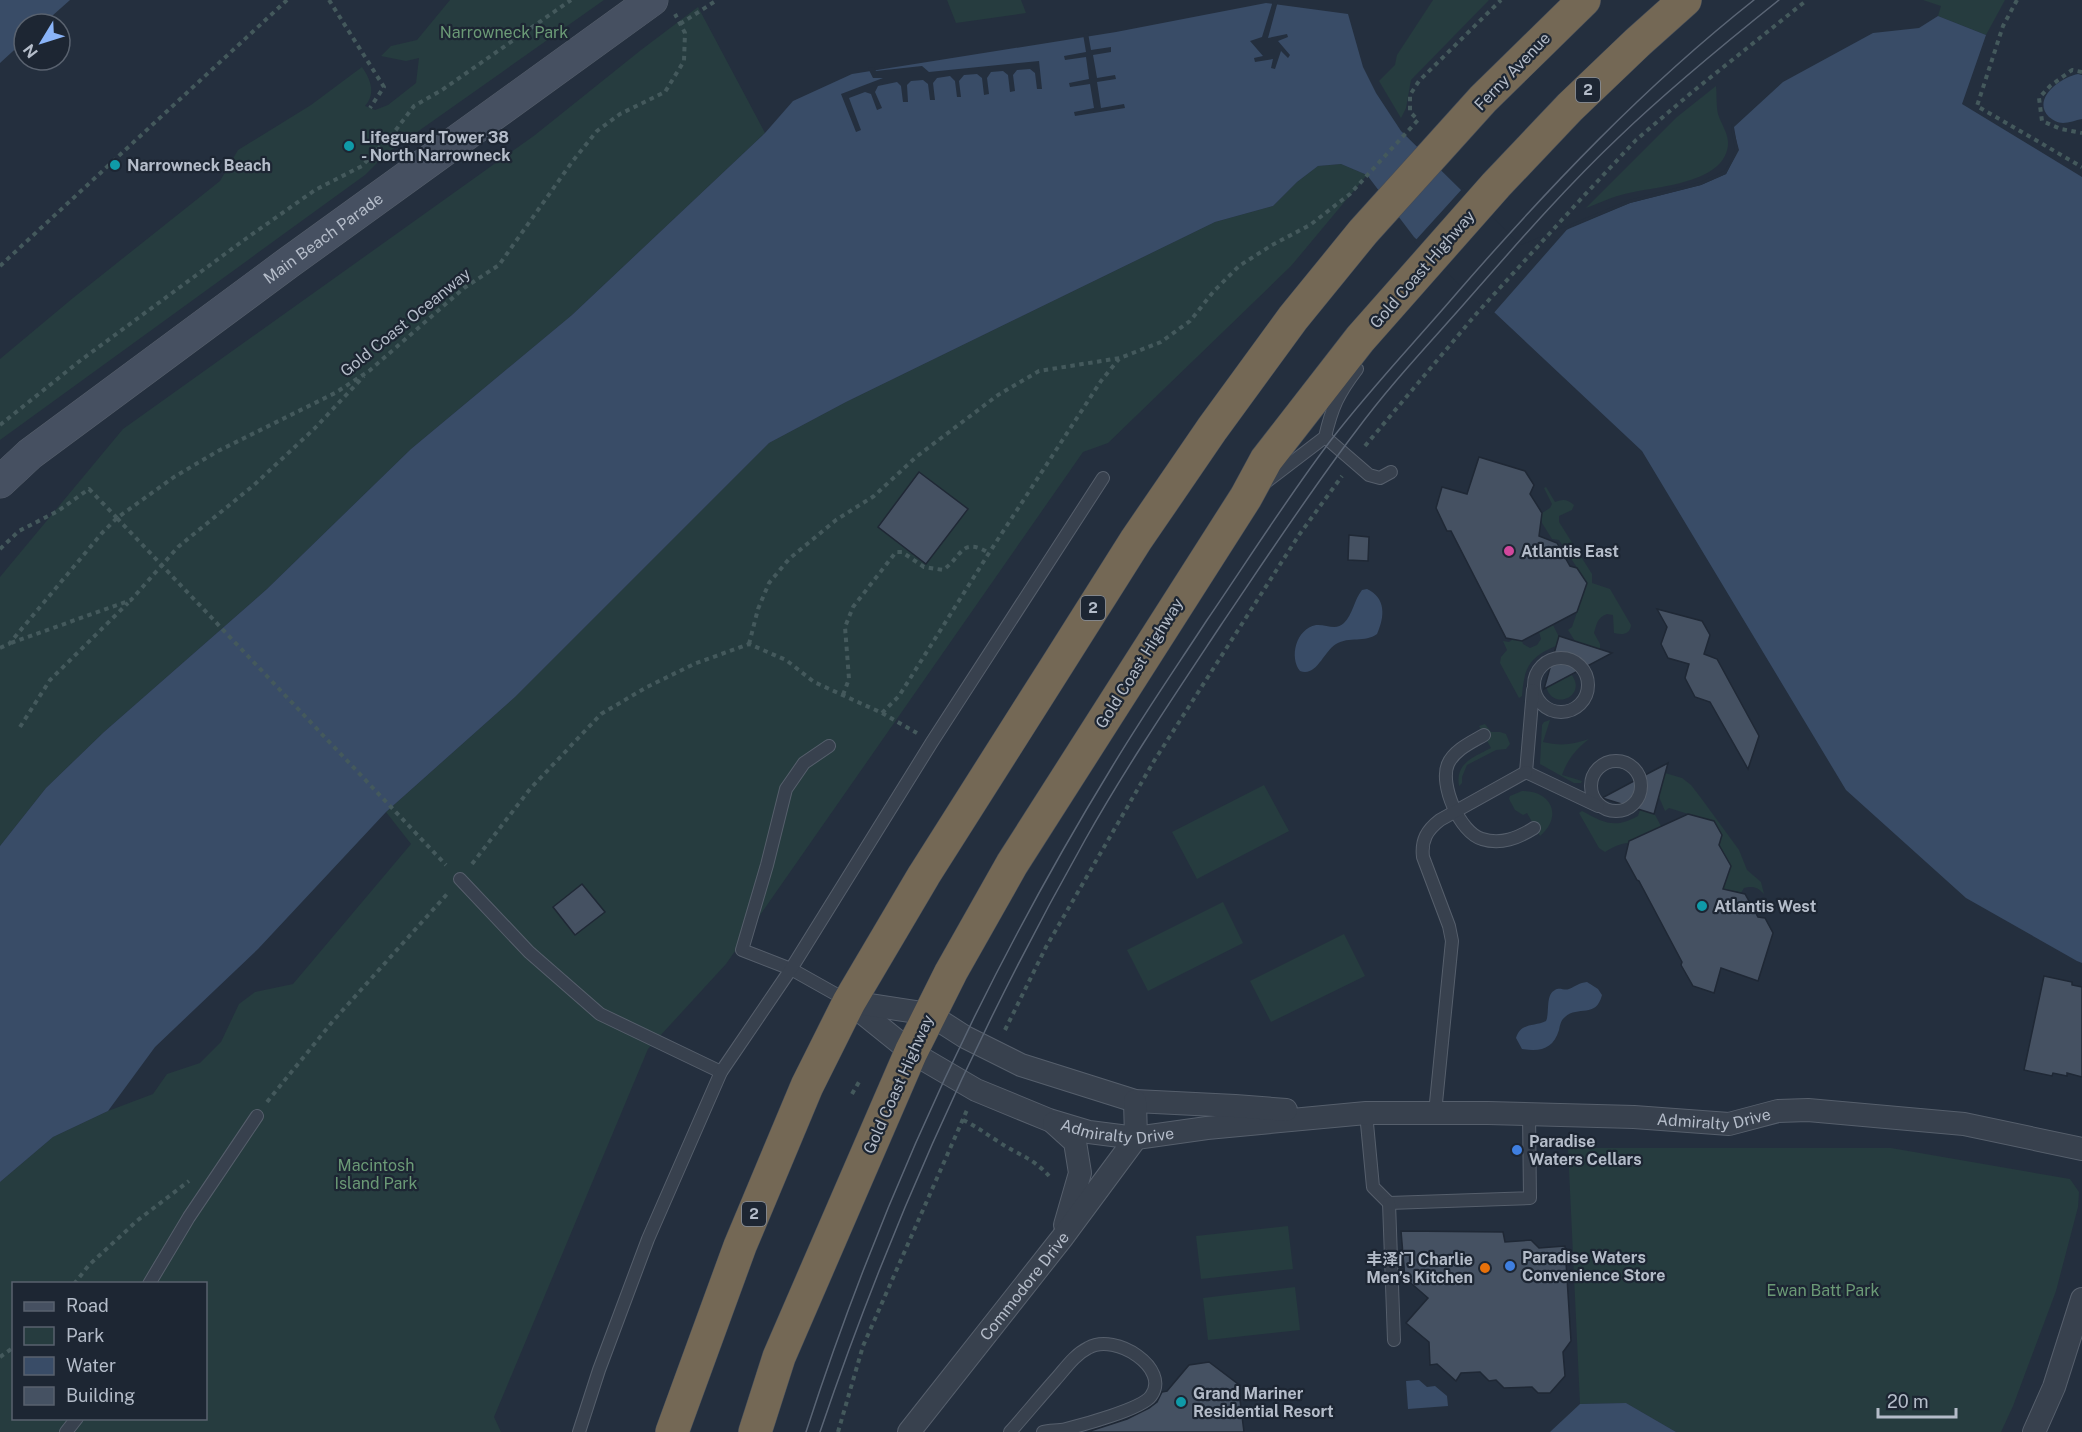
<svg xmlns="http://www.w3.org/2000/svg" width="2082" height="1432" font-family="'Public Sans','Noto Sans SC',sans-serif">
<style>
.green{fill:#263c3f;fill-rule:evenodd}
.water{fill:#394c67}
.pier{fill:#242f3e}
.building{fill:#455162;stroke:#1f2835;stroke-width:1.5}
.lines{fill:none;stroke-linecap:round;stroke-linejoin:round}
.lane-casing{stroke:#565f6c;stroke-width:14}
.street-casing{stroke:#565f6c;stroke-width:24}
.secondary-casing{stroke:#565f6c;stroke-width:33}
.highway-casing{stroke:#434c59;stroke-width:34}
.path{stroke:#44595c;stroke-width:4;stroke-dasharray:4.5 4.5;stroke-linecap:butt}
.lane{stroke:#38414e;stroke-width:12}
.street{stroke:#38414e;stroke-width:22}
.secondary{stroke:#465061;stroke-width:32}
.highway{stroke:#746855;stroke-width:33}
.tram{stroke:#5a6575;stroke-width:1.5}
.path-bridge{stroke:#44595c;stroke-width:4;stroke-dasharray:4.5 4.5;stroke-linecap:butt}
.culture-dot{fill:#0f9aa8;stroke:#1d2633;stroke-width:2}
.hotel-dot{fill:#d1479c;stroke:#1d2633;stroke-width:2}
.shop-dot{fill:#3f7fe0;stroke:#1d2633;stroke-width:2}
.food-dot{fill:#e8710a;stroke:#1d2633;stroke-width:2}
.labels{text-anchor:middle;stroke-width:4.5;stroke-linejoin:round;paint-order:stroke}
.shield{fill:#1d2633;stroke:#878f9c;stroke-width:1.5}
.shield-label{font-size:15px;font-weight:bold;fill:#b4bcc9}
.park-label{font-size:16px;fill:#6b9a76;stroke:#1d2633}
.street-label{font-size:16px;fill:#b4bcc9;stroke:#1d2633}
.poi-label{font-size:16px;font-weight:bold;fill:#b4bcc9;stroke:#1d2633;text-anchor:start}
</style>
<rect width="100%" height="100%" fill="#242f3e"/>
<g class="green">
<path d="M450,0H604L386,154L365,175L0,440V359L73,298L220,181L238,150L311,105L362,67C371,80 376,94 365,106L375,110L388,105L416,83L419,58L406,61L381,56L391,46L417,40Z"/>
<path d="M947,0H1021L1026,13L956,23Z"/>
<path d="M1433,0H1489L1411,80L1406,108L1401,118L1379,81L1395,65L1397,55Z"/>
<path d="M1923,0H2005L1986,35L1938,16L1941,6Z"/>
<path d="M698,7L765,133L572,315L411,449L267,589L104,732L46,788L0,846V577L123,429L535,135L641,50Z"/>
<path d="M1716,86C1717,95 1716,105 1718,114C1721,124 1729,134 1728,145C1724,186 1650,186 1621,195C1609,198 1597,204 1586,208L1677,117Z"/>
<path d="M1341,164L1367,175L1291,266L1108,443L1083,452L726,964L648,1049L494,1417L501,1432H0V1182L53,1137L108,1111L153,1094L167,1074L200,1063L221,1042L239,1004L255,992L293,984L411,844L386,812L515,697L769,443L846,402L1215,222L1273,206L1297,182L1318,166ZM14,1284H206V1418H14Z"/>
<path d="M1546,487L1555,502C1563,499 1567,499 1574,505L1572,510L1559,516V522L1592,574V583L1610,589L1631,625C1630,635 1622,635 1614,633L1613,615L1607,614C1597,618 1597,623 1594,633L1600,644V649L1575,641L1568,630L1572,627L1587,583L1559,540L1552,539L1542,523V513L1550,508L1552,504L1544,488Z"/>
<path d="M1541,621L1553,625L1559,637L1556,646C1529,657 1524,668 1522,696L1519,698L1500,663L1501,657L1507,650L1503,641L1509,642L1513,639L1522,641L1523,644L1530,648L1537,645L1541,639L1539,632Z"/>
<path d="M1570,673C1590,695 1552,713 1546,686Z"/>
<path d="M1550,720L1543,742C1560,746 1572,745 1589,739C1575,750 1568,759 1562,775L1582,781L1581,783H1574L1540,764L1542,725L1544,722Z"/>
<path d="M1485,724L1491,732H1500L1506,734L1510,744L1506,749L1496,750L1467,765L1462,777V783L1459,786C1455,763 1474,757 1491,748L1479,726Z"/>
<path d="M1665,773L1682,778L1691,785L1701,798L1739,850L1747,870L1761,882L1764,894C1757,887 1754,886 1744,888L1741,893L1736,891L1722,895L1717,885L1728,875L1731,866L1719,845L1722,835L1714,822L1669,808L1665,811L1659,797Z"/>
<path d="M1264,785L1289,831L1197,879L1172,832Z"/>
<path d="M1522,791C1552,791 1563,816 1540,836L1527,813L1523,815L1515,810L1509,799L1510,796Z"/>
<path d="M1640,810L1654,813L1661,826L1655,844C1634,842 1623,840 1605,852L1599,848L1579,813L1582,811C1604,823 1615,829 1638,816Z"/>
<path d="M1223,902L1243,943L1148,991L1127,950Z"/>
<path d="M1344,934L1365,976L1271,1022L1250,981Z"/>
<path d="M1568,1148H1891L2070,1179L2079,1192L2078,1207L2056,1291L2013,1406L2001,1432H1676L1626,1403L1580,1404Z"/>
<path d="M1288,1226L1293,1269L1201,1279L1196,1236Z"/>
<path d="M1295,1287L1300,1330L1208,1340L1203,1298Z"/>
</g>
<g class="water">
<path d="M0,0H70L43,24H24V41L0,63Z"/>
<path d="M1266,3L1348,14L1363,67L1376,93L1401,131L1521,249L1630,203L1701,185L1726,174L1738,150L1734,127L1783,82L1873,33L1919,28L1938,16L1986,35L1962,104L2082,177V963L2077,961L1966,898L1846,790L1642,451L1414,237L1367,175L1341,164L1318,166L1297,182L1273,206L1215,222L846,402L769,443L515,697L386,812L258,949L155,1047L108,1111L53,1137L0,1182V846L46,788L104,732L267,589L411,449L572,315L765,133L793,101L852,74L1116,32Z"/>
<path d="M2078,74L2082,75V119C2076,120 2069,123 2063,123C2058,123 2053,120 2049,117C2031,99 2061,77 2078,74Z"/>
<path d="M1367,589C1386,598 1385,616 1377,634C1365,643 1349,636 1336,644C1323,652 1317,677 1300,671C1289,657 1296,629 1316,625C1326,624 1336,631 1344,623C1353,614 1354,600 1362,590Z"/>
<path d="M1587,982L1598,989L1602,995C1596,1019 1578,1005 1565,1017C1561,1020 1560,1025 1559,1030C1553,1049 1541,1052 1522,1049L1516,1038C1521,1022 1534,1027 1546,1021C1550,1013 1545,995 1555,990C1560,987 1564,991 1569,989C1576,986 1579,983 1587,982Z"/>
<path d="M1419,1380L1427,1387L1435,1386L1447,1396L1448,1406L1408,1409L1406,1381Z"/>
<path d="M1626,1403L1676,1432H1550L1580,1404Z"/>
</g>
<g class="pier">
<path d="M1273,1H1278L1268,38L1287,34L1288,37L1278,41L1290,55L1288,58L1281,51L1275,69L1271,68L1273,59L1255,62L1254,58L1263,56L1250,41L1262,37Z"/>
<path d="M1088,33L1091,50L1111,47V52L1093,55L1097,78L1115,75L1116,79L1097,82L1101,108L1124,104L1125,108L1075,116L1074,112L1094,108L1090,84L1070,87L1069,83L1089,79L1086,57L1065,60L1064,56L1086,52L1083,34Z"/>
<path d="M1039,61L1042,89H1037L1035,73L1030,69L1017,70L1013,75L1015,91L1010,92L1008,75L1003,71L991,72L987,78L989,94L984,95L982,78L977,74L964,75L959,81L961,97H957L955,81L950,76L937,78L933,83L935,100H930L928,84L923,80L911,81L907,85L908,102H903L901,86L897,82L878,86L875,92L882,108L877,110L871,94L865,92L849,98L861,130L856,132L841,94L883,78H873L868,68L874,67L876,71L922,66L929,72Z"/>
<path d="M1732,124L1739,150L1726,174L1701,185L1630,203L1571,227V225L1492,315L1414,242L1463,188L1521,245L1629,200L1700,182L1724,171L1731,161L1735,149L1731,128Z"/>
</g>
<g class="building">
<path d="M1479,457L1525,471L1534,485L1530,494L1542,513L1539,536L1557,543L1570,566L1577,568L1587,583L1577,612L1522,641L1506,638L1451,531H1447L1436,508L1442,487L1467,494Z"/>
<path d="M919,472L968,509L926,564L878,527Z"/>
<path d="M1349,535L1369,537L1368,561L1348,560Z"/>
<path d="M1657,609L1702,621L1710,635L1704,654L1717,659L1759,736L1748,769L1710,702L1695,697L1685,678L1689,664L1668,658L1661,644L1667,627Z"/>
<path d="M1559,636L1612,653L1544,689Z"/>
<path d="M1668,763L1654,814L1602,798L1647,774Z"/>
<path d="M1688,814L1714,821L1722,835L1719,845L1731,866L1723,889L1745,894L1758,917L1765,918L1773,933L1758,981L1721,968L1714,993L1693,986L1681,965L1682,962L1639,881L1637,880L1625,858L1629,841Z"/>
<path d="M582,884L605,912L575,935L553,907Z"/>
<path d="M2044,976L2072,982V985L2082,987V1077L2067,1073V1076L2053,1073L2052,1076L2024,1070Z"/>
<path d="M1401,1231L1503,1232L1505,1242L1531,1240L1539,1248L1565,1246L1571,1341L1563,1352L1565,1376L1550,1393H1538L1532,1387L1504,1388L1496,1380L1489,1381L1480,1372L1461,1373L1456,1381L1437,1364L1430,1365L1429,1342L1406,1323L1428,1298L1405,1278Z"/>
<path d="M1209,1362L1238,1384L1244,1432H1087L1127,1419L1149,1408L1157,1402L1162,1392L1167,1391L1189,1365Z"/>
</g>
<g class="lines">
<defs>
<g id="lane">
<path d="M1325,437L1369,475L1380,478L1391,472"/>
<path d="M1266,482L1325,437C1332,407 1338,394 1357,369"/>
<circle cx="1561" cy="685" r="27"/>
<path d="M1484,735C1472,742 1454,750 1448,764C1439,784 1460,833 1482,839C1501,845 1518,838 1534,828"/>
<path d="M829,746L804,763L786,789L767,865L742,950L791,969L848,1001"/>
<circle cx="1616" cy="786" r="25"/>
<path d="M1526,772L1533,690"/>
<path d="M1526,772L1598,806"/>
<path d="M460,879L529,952L600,1014L721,1072"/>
<path d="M1366,1113L1373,1187L1389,1203L1530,1198L1529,1114"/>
<path d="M1435,1113L1452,941L1449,926L1423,857C1421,840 1427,830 1440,820L1526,772"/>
<path d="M1389,1203L1394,1340"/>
<path d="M149,1284L189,1217L257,1116"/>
<path d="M66,1432L77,1418"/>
<path d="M579,1432L599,1370L648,1239L721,1072L791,969L932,742L1103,478"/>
<path d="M1010,1432C1025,1415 1040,1397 1055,1380C1065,1369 1074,1355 1088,1348C1116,1332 1171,1369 1151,1396C1142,1409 1082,1425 1066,1429C1058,1431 1050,1430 1043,1432"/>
</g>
<g id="street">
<path id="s1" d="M849,1002L911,1052L976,1090L1049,1120L1089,1132L1136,1138L1207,1128L1366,1113H1488L1634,1117L1729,1124L1778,1111L1808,1110L1964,1124L2082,1149"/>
<path d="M851,1002L929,1014L965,1037L1021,1065L1135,1101L1235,1106L1286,1110"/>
<path d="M1054,1123L1075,1142L1080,1173L1065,1225"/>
<path id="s2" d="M909,1432L1062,1238L1136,1138L1135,1101"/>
<path d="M2034,1432L2054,1387L2082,1299"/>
</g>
<g id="secondary">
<path id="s3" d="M0,482L30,454L288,263L652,0"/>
</g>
<g id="highway">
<path d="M672,1432L740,1246L807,1086L849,1002L924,875L1059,662L1136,540L1212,429L1293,318L1363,232L1483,99L1584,0"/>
<path d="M755,1432L779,1357L911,1052L951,972L1012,864L1246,497L1266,460L1360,339L1496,185L1570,107L1638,42L1685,0"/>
</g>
</defs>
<use href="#lane" class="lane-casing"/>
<use href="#street" class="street-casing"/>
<use href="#secondary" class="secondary-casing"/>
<use href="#highway" class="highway-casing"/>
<g class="path">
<path d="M329,0L384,87L370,108"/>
<path d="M2017,0L2003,26L1977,106L2082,167"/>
<path d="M680,24L717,0"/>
<path d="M2082,72L2072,70L2050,86L2039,98L2042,121L2061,129L2082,133"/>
<path d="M0,266L287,0"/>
<path d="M0,425L81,360L244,240L315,190L362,166L395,131L414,106L442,90L571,0"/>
<path d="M1365,446L1477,313L1580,200L1636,140L1691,93L1807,0"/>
<path d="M0,549L19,531L58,511L89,489L117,518"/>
<path d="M11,643L131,600L178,547L254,485L315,428L364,376"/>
<path d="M749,644L758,609L769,583L789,559L836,520L874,496L916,457L998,395L1039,371L1120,358L1161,342L1190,321L1214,291L1239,266L1272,245L1310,225L1350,194L1418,120L1410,112V95L1419,81L1501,0"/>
<path d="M0,648L9,644L102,533L117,518L174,477L218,451L335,393L369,371L464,288L499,265L572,162L597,131L620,114L665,92L684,61L685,33L675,14"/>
<path d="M843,695L849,679L845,627L853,607L896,552H902L924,567L943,570C962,557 961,536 989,553"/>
<path d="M882,713L899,696L989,553L1101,381L1119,359"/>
<path d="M20,727L50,680L128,603"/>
<path d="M472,864L530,789L601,714L647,687L694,664L749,644L786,660L814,682L882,713L917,733"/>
<path d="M1005,1030L1046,947L1154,761L1299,535L1342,476"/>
<path d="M852,1094L859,1082"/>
<path d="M267,1102L333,1021L448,893"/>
<path d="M963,1120C976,1126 986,1134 999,1142C1018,1155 1032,1157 1049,1176"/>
<path d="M74,1284L89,1265L138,1220L189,1181"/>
<path d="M0,1357L14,1347"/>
<path d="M838,1432L863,1346L967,1110"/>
</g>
<use href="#lane" class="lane"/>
<use href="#street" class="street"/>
<use href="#secondary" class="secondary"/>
<use href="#highway" class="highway"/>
<g class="tram">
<path d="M806,1432C881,1200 985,975 1112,767C1142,717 1175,669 1207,620C1248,560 1287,498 1331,440C1370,389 1414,343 1456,294C1548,188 1644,87 1754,0"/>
<path d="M820,1432C890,1225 978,1030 1085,840C1126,767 1174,696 1221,625C1265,560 1308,494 1356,431C1389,386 1427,346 1464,304C1514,247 1564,189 1619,137C1670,88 1724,44 1779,0"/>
</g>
<path class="path-bridge" d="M117,518L446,865"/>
</g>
<g class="culture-dot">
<circle cx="349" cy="146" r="6"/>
<circle cx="115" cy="165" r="6"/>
<circle cx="1702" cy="906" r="6"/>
<circle cx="1181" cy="1402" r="6"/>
</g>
<circle class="hotel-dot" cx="1509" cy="551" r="6"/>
<g class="shop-dot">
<circle cx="1517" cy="1150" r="6"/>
<circle cx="1510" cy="1266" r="6"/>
</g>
<circle class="food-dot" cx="1485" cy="1268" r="6"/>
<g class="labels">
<g class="shield">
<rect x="1576" y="78" width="24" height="24" rx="4.5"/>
<rect x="1081" y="596" width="24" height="24" rx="4.5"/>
<rect x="742" y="1202" width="24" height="24" rx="4.5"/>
</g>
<g class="shield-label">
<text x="1588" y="95">2</text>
<text x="1093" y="613">2</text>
<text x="754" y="1219">2</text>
</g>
<g class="park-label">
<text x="504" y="38">Narrowneck Park</text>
<text x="376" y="1171">Macintosh<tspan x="376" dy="18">Island Park</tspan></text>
<text x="1823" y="1296">Ewan Batt Park</text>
</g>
<g class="street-label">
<text transform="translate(1512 71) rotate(-46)" y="6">Ferny Avenue</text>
<text dy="6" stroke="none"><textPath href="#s3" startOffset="405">Main Beach Parade</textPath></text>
<text transform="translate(1422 269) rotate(-49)" y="6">Gold Coast Highway</text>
<text transform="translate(405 322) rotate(-39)" y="6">Gold Coast Oceanway</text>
<text transform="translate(1139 663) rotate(-58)" y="6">Gold Coast Highway</text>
<text transform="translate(898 1084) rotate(-66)" y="6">Gold Coast Highway</text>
<text dy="6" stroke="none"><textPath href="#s1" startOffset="903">Admiralty Drive</textPath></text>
<text dy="6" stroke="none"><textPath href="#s1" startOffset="304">Admiralty Drive</textPath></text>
<text dy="6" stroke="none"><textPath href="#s2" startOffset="186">Commodore Drive</textPath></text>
</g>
<g class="poi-label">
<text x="361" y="143">Lifeguard Tower 38<tspan x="361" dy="18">- North Narrowneck</tspan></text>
<text x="127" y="171">Narrowneck Beach</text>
<text x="1521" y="557">Atlantis East</text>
<text x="1714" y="912">Atlantis West</text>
<text x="1529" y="1147">Paradise<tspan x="1529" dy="18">Waters Cellars</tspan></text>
<text x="1522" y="1263">Paradise Waters<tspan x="1522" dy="18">Convenience Store</tspan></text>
<text x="1473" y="1265" text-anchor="end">丰泽门 Charlie<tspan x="1473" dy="18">Men’s Kitchen</tspan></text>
<text x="1193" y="1399">Grand Mariner<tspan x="1193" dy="18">Residential Resort</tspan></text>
</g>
</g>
<rect x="12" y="1282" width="195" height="138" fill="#1d2633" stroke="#59626f" stroke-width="1.5"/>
<rect x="24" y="1302" width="30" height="9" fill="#465061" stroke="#59626f" stroke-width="1.5"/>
<text x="66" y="1312" font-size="18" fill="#b4bcc9">Road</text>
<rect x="24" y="1327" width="30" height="18" fill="#263c3f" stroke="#59626f" stroke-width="1.5"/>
<text x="66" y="1342" font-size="18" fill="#b4bcc9">Park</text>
<rect x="24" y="1357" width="30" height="18" fill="#394c67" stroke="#59626f" stroke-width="1.5"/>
<text x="66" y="1372" font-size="18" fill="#b4bcc9">Water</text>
<rect x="24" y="1387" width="30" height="18" fill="#455162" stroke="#59626f" stroke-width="1.5"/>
<text x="66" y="1402" font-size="18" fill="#b4bcc9">Building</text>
<g transform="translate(42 42) rotate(232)"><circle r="28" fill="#1d2633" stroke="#59626f" stroke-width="1.5"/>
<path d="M0-4.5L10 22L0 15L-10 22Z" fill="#8ab4f8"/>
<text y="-9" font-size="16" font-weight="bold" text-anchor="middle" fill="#b4bcc9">N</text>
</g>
<path d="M1878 1408v9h78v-9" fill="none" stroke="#b4bcc9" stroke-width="3"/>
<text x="1887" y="1408" font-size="18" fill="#b4bcc9" stroke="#1d2633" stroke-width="4.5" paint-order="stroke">20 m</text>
</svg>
